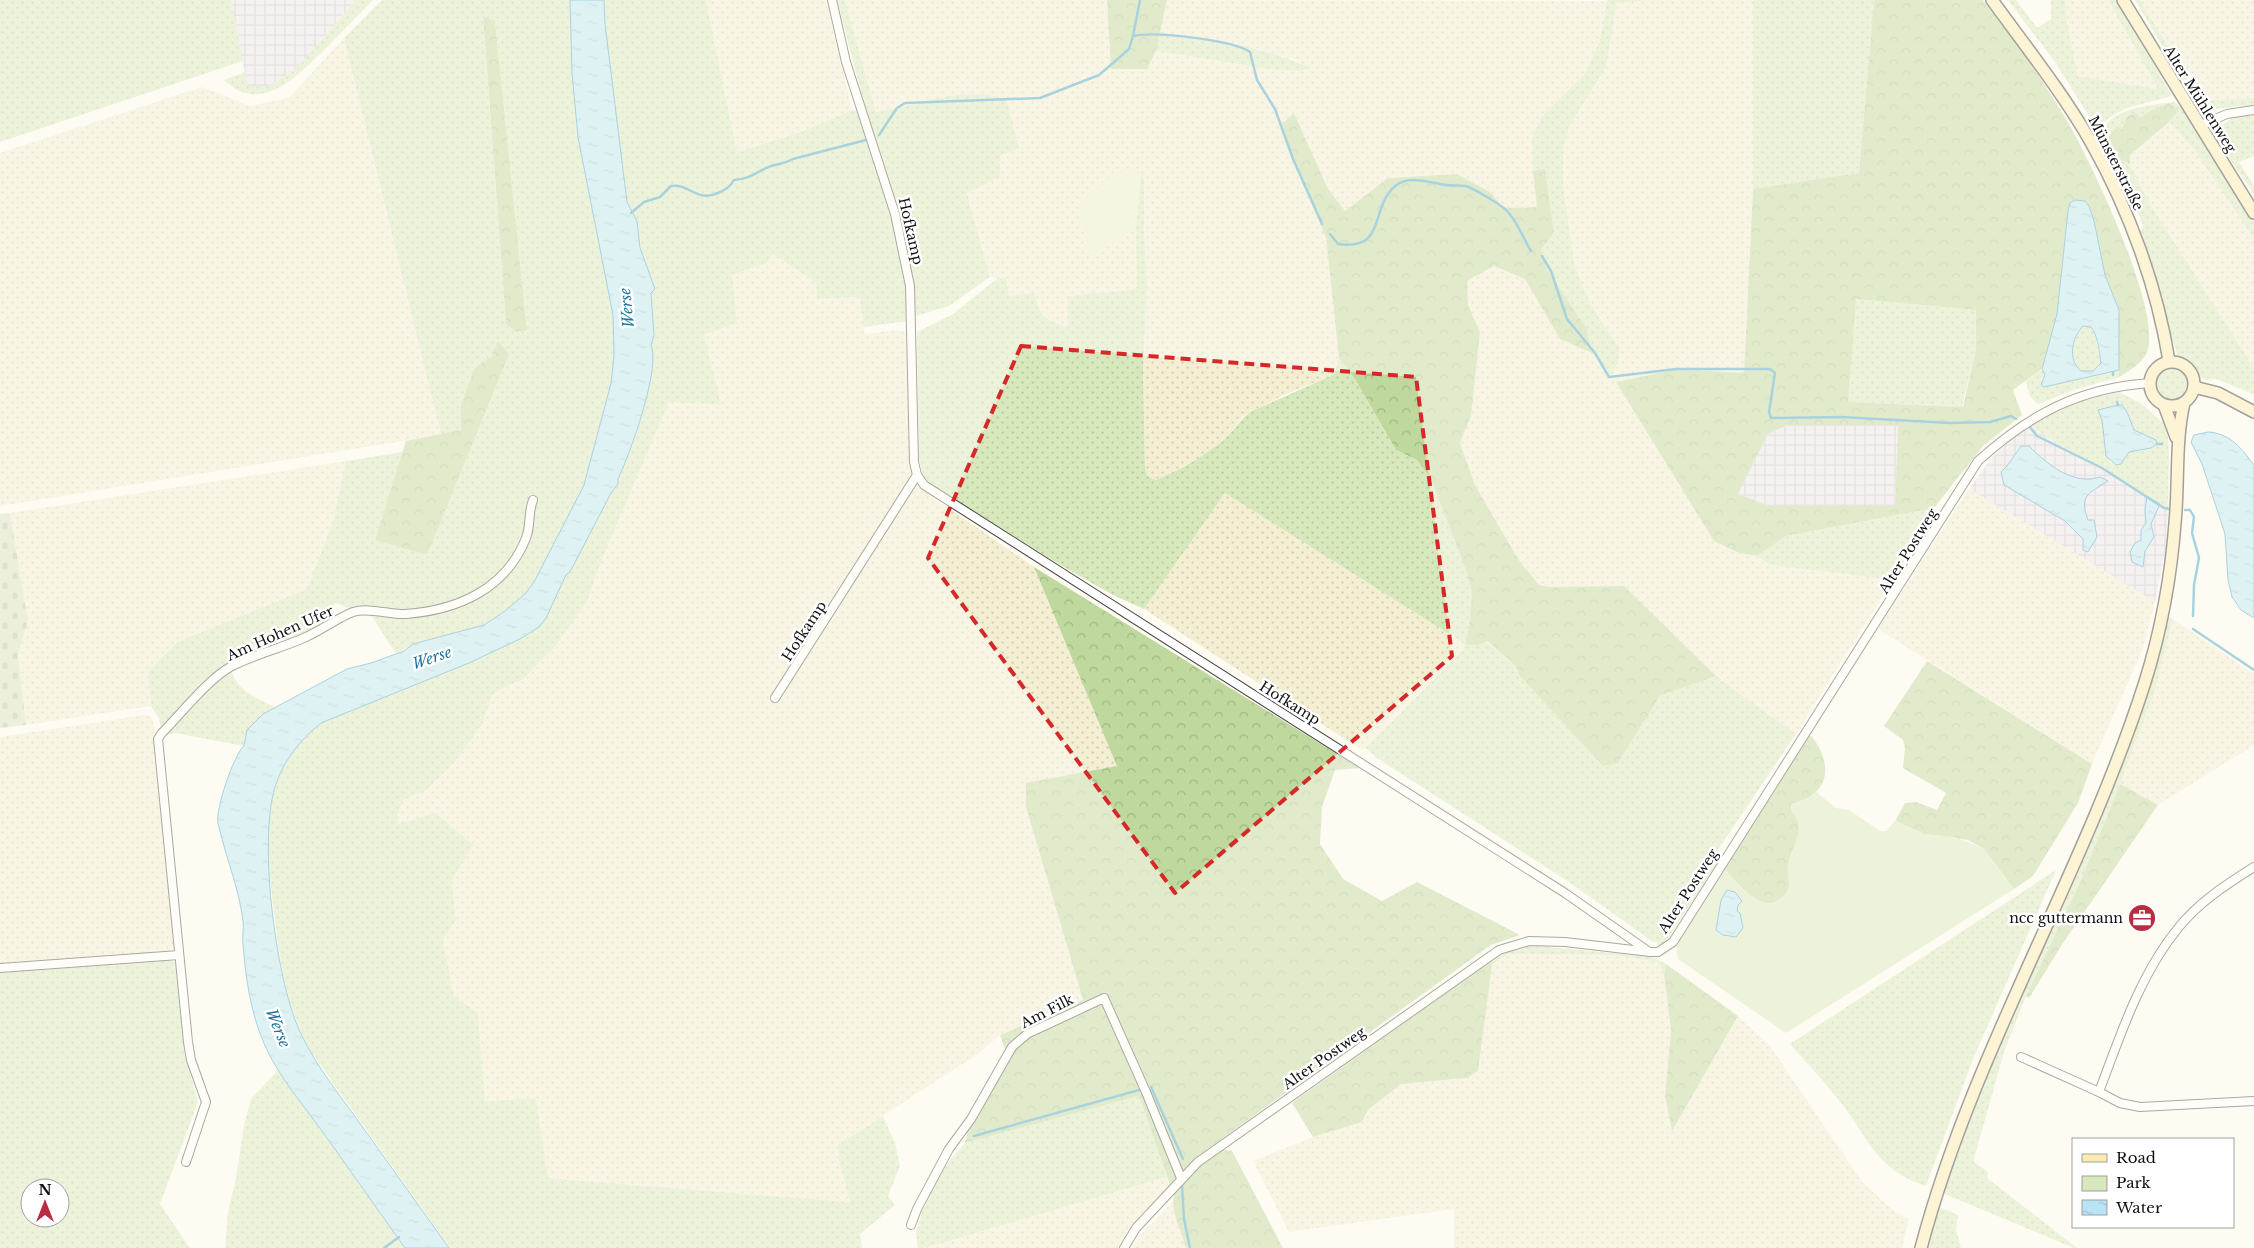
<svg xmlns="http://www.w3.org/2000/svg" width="2254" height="1248" font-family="'Libre Baskerville',serif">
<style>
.industrial{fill:url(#industrial-grid)}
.farmland{fill:url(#farmland-dots)}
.grass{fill:url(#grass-dots);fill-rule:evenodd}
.forest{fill:url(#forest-crowns);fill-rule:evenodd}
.cemetery{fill:url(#cemetery-stones)}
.park{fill:#d8e8bd}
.pitch{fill:#e8f0ce}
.water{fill:url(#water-ripples);stroke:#43a1c8;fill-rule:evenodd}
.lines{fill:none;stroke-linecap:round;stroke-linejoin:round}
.stream{stroke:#43a1c8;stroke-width:2.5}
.street-casing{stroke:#434343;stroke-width:10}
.secondary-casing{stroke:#323232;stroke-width:14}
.street{stroke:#fff;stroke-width:8}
.secondary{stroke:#fbebb1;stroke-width:11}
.marked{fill:none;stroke:#d62828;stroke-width:4;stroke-dasharray:10 6;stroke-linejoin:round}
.labels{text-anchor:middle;stroke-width:5;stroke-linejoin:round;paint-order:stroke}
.street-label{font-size:14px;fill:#101010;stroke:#fff}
.poi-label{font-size:14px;fill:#101010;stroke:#fff;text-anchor:end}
.water-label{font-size:15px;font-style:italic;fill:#1d739e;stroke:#fff}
</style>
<defs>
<pattern id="industrial-grid" width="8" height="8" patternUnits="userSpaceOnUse" patternTransform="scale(1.25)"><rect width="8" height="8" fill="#ece5ee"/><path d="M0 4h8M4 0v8" fill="none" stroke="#c9c3cb"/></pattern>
<pattern id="farmland-dots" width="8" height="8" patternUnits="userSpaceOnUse" patternTransform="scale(1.25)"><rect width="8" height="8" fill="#f4eed3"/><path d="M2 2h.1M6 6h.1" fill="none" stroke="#d0cbb4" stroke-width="1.8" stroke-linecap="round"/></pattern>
<pattern id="grass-dots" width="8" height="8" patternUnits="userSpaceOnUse" patternTransform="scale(1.25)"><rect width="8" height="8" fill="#d8e8bd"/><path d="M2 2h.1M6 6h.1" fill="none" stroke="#b8c6a1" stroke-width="1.8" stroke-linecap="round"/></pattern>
<pattern id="forest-crowns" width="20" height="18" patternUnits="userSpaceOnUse" patternTransform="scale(1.25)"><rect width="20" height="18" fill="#bed89d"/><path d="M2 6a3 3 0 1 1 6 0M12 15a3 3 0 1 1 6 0" fill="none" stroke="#a2b886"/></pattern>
<pattern id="cemetery-stones" width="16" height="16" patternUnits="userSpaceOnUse" patternTransform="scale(1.25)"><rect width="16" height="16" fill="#dae1c4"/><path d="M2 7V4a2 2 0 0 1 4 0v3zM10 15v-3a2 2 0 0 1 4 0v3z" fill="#bac0a7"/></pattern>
<pattern id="water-ripples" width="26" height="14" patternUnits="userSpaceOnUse" patternTransform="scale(1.25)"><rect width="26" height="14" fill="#b9e4f4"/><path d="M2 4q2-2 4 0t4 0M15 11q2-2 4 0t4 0" fill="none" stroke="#9ec3d0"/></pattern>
</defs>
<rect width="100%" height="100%" fill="#fefbf3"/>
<g class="industrial">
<path d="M231,0H356L295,70L268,86H247Z"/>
<path d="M1788,425H1898L1895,506H1769L1738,494L1768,434Z"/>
<path d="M2028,425L2168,509L2166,547L2155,602L1969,489L1993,456Z"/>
</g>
<g class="farmland">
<path d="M706,0H827L852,110L801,132L737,152Z"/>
<path d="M845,0H1107L1111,69H1146L1156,51L1276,70L1298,71L1310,68L1295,60L1266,52L1160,32L1167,0L1607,1L1600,41L1585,73L1565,92L1532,138L1537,207L1504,208L1490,192L1457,174L1388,178L1345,212L1328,189L1294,113L1282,124L1289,148L1326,238L1339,358L1336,374L1286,394L1252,411L1242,417L1229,435L1207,454L1156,480L1147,476L1145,467L1143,368L1147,287L1144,228V181L1136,228L1138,289L1068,296L1069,327L1055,324L1037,307L1009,296L1006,279L990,277L967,192L1000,177V156L901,108L876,112Z"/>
<path d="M1650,0H1753V189L1744,373L1677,369L1616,382L1714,541L1739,553L1757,556L1769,565L1893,580L1796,734L1716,676L1624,587H1549L1539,585L1518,559L1475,485L1460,443L1471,416L1480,332L1468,305L1467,281L1494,266L1525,279L1561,339L1592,353L1611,376L1618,363L1610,333L1590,303L1575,267L1563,186V150L1569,127L1606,67L1617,3Z"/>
<path d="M2065,0H2108L2158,89L2078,76L2066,17Z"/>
<path d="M2140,0H2254V98L2213,100L2198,96Z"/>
<path d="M344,38L441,435L0,506V153L202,87L250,106L289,98Z"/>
<path d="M2169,122L2193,148L2254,239V368L2150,204L2130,164V155Z"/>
<path d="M773,254L816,283L817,299L859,297L865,334L895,330L908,332L912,475L771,702L780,698L804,656L911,493L918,487L1034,567L1118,766L1026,807L1083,1000L1000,1035L978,1054L838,1145L839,1161L850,1202L548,1178L536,1098L485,1101L478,1012L454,997L443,940L456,920L452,880L398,824L397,816L403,800L425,791L454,763L482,725L492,696L497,691L525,679L554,648L586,604L603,557L669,402L704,335L737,323L731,275L767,263Z"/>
<path d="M346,461L333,521L307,589L177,642L148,672L151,706L26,725L18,654L28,621L10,513Z"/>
<path d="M1969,489L2155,602L2143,648L2092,764L1878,629Z"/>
<path d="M1225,493L1465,644L1463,650L1366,748L1362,750L1144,609Z"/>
<path d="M2173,619L2254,674V745L2158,805L2120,784L2154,694Z"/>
<path d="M144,715L151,716L155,729L175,944L168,952L0,964V737Z"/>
<path d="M1508,954L1614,955L1658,962L1664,974L1671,1030L1665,1096L1672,1130L1738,1016L1770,1046L1863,1183L1894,1211L1909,1219L1902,1248H1454V1209L1289,1232L1253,1161L1313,1137L1362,1122L1368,1110L1401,1084L1466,1078L1489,989L1492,965Z"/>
<path d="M1167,1177L1170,1185L1131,1225L1118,1248H925Z"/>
<path d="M1173,1202L1186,1248H1132L1142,1233Z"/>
</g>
<g class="grass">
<path d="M0,0H231L243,61L0,142Z"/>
<path d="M356,0H373C358,16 342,31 327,47C300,73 262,117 224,80L245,72L248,86H268L295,70Z"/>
<path d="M382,0H570L572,73L578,137L613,315L614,355L611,383L584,485L534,582L526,593L505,611L484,625L413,644L396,654L371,615L357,614L350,608L335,603L323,623L301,636L238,657L230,663C232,688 255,698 275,707L263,714L247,730L244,746L175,733L162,736L159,718L151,706L148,672L177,642L307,589L333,521L346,461L403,452L375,540L427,555L492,356L474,369L461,405V430L441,435L344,38ZM483,17L495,21L527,329L517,332L506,324Z"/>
<path d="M604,0H706L737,152L801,132L852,110L866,111L837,0H845L876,112C918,105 964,85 1006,99L1019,148L1000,156V177L967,193L990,277L949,306L916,316L908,321L864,327L859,297L817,299L816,283L773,254L767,263L732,275L737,323L704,335L721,405L669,402L603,557L586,604L554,648L524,679L497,691L492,696L482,725L454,763L425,791L403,800L397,816L398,824L436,813L473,845L452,880L456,920L443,940L454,997L478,1012L485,1101L536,1098L548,1178L850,1202L839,1161L838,1145L883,1116L895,1143L900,1166L888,1196L895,1205L860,1234L862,1248H450L309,1049C285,1003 279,956 273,905C269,867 264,825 275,787C283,761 299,740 321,723L469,663L520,639L539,627L546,618L566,574L570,572L611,493L618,484V479C630,455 661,368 651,345L654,336L648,269L640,248L637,221L627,202L621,161L605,24Z"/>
<path d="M1607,0H1650L1617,3L1606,67L1569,127L1563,150V186L1575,267L1590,303L1619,348L1618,363L1611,376L1592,353L1587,329L1549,273L1541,250L1554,233L1545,170L1533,171L1532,138L1543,115L1585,73L1600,41Z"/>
<path d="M1753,0H1874L1859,174L1753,189Z"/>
<path d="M2008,0H2016L2037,28L2051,19V0H2065L2066,17L2078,76L2158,89L2108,0H2117L2172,96L2126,108L2109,118L2097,129L2055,62Z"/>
<path d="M2135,0H2140L2198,96L2213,100L2254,98V105L2212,109L2196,103Z"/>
<path d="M1160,32C1210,41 1265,46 1311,68L1298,71L1276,70L1156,51Z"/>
<path d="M2174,102L2182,108L2254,223V239L2193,148L2169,122L2178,110L2150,111L2140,118L2117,158L2130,164L2150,204L2254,368V394L2216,379L2206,380L2199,376L2191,363L2177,355L2143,242L2141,232L2143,226L2135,204L2100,137C2106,108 2151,105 2174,102Z"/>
<path d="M2254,115V156L2239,162L2254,186V194C2236,165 2188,117 2254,115Z"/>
<path d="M1141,172L1144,180V228L1147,287L1143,368L1145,467L1147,476L1156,480C1182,468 1206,456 1227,437C1236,428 1241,418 1252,411L1335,374L1339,358L1355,379L1396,450L1417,460L1431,479L1468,572L1472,593L1470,629L1465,644L1486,641L1515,665L1520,676L1618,763L1660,696L1716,676L1796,734L1715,854L1720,859L1664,944L1658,947L1657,942H1653L1572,884L1377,758L1366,748L1463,650L1465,644L1225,493L1144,609L1113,595L1041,554L929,484L923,475L919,460L917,332L953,314L998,278H1006L1009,296L1035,293C1037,315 1049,322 1068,327V296L1137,289L1136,228Z"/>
<path d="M1855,299L1976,310V349L1962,407L1848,402Z"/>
<path d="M2083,326L2091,327L2095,336L2101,363L2093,371H2081C2067,359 2072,338 2083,326Z"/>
<circle cx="2172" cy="384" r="18"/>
<path d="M2042,369L2045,374L2041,380L2044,387L2119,370V377L2077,389L2038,404L2030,397L2026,381Z"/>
<path d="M2119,392L2142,404L2167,427L2169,453L2168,509L2028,425L2079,402ZM2119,405L2127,412L2134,430L2148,436L2151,448L2129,452L2121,464L2116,465L2110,462L2102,420Z"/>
<path d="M1934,508L1893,580L1769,565L1757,556L1786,536Z"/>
<path d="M2167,616L2173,619L2154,694L2120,784L2081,880L2026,996L2004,1052L1974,1159V1162L1988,1172L1987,1178L2077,1248H2074L1942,1193L1994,1056L2116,781L2143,706Z"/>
<path d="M2056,870L1973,1059L1926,1186C1874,1169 1869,1137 1838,1099C1823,1080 1806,1062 1790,1044Z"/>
<path d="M1528,945L1653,957L1666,964L1664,974L1658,962L1614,955L1508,954L1492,965L1489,962L1504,952Z"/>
<path d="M169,960L175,963L185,1055L198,1102L160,1204L190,1248H0V973ZM30,1188H60V1218H30Z"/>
<path d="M279,1069L286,1081L405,1248H225L228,1212L236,1179L244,1125L251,1099Z"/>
<path d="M1139,1096L1167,1177L925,1248H918L916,1234L922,1211L942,1170L965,1143Z"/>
<path d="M1939,1207L1958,1215L1956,1230L1961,1248H1928Z"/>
</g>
<g class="forest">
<path d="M1107,0H1167L1156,51L1147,69H1111Z"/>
<path d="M1874,0H1983C2014,41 2046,83 2071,128C2093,167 2163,313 2147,352C2142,364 2129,371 2119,377V310L2105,275L2094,221L2089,206L2085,201L2075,200L2070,203L2068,211L2057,314L2046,360L2043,368L2013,390L2022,415L1983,446L1934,508L1786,536L1757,556L1739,553L1714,541L1616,382L1677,369L1744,373L1753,189L1859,173ZM1856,299L1976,310V349L1963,407L1848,402ZM1788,425H1898L1895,506H1769L1738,494L1768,434Z"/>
<path d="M483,16L495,21L527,330L516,332L506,324Z"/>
<path d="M2169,103L2179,110L2169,122L2130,155V164L2117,158L2107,139L2117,128L2122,129L2128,116L2136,113L2140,118L2150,111Z"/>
<path d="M1294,113L1328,189L1345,211L1388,178L1457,174L1490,192L1504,208L1537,207L1533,171L1545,169L1554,233L1541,250L1549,273L1587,329L1592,353L1560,339L1525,279L1494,266L1467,281L1468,305L1480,332L1471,416L1460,443L1475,485L1518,559L1539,585L1549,587L1624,586L1716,676L1660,696L1618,763L1603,766L1520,676L1515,665L1487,641L1479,645L1465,644L1469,629L1472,593L1467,572L1431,479L1417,460L1396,450L1355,379L1339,358L1326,238L1289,148L1282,124Z"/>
<path d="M498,341L509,354L427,555L375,540L406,441L461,430V405L474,369L492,356Z"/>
<path d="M1034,567L1360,768L1335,770L1322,807L1320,844L1343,879L1382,901L1417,882L1520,935L1491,945L1198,1156L1170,1185L1139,1096L965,1143L968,1129L1009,1061L1000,1035L1083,1000L1026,807V783L1117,766Z"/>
<path d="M1927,661L2092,764L2078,803L2033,876L2014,889L1984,849L1968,840L1924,834L1895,821L1905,803L1916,802L1937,810L1946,793L1903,768L1905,748L1903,740L1884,726Z"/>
<path d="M1807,732C1823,747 1834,774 1816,792C1807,801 1801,798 1791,810C1809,831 1791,845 1788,867C1787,875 1791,883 1788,890C1786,894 1783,896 1780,899C1761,916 1735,879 1722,867Z"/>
<path d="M2120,784L2158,805L2063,943L2029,998L2026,996L2081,880Z"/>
<path d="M1489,962L1492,965L1478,1071L1466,1078L1401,1084L1368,1110L1362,1122L1313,1137L1292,1103Z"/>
<path d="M1666,964L1738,1016L1672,1131L1665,1096L1671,1030L1664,974Z"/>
<path d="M1221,1149L1232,1151L1283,1248H1186C1182,1234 1174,1217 1173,1203C1172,1183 1206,1160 1221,1149Z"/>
</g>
<path class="cemetery" d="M10,513L28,621L18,654L26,725L0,728V514Z"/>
<path class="park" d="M1816,792L1836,808L1849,810L1880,831H1886L1895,821L1924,834L1955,837L1984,849L2014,889L1786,1033L1678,959L1676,947L1722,867C1735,879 1761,916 1780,899C1783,896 1786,894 1788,890C1791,883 1786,875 1788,867C1791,845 1809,831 1791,810V804L1808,798Z"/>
<path class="pitch" d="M1115,171L1141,172L1136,228L1092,256L1087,251L1079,204Z"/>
<g class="water">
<path d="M570,0H604L605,24L627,202L637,221L640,248L655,289L651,293L654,336L651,345C661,368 630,454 618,479V484L611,493L570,572L566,575L546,618L539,627L520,639L469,663L321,723C300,740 283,761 275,787C258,842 276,985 302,1036C317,1067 339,1094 359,1122C389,1164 419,1206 449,1248H405C377,1209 350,1170 322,1131C303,1105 281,1079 267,1050C251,1016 246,981 243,944C242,936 244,928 243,921C239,888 225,855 218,823C215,810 234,754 244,746L247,730L263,714L347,669L371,663L404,651L413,644L484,625L505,611L526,593L534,582L584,485L611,383L614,355L613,315L578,137L572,73Z"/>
<path d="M2075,200L2085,201L2089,206L2094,221L2105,275L2119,310V370L2044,387L2041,385L2045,374L2042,369L2057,314L2068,211L2070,203ZM2083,326L2091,327C2098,336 2099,351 2101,363L2093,371H2081C2067,359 2072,338 2083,326Z"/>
<path d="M2118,405H2122L2127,412L2134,430L2156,440L2157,444L2151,448L2129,452L2121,464L2116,465L2106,456L2102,420L2098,410Z"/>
<path d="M2208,432C2230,433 2242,449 2254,465V618L2241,610L2232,597L2228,580L2225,534L2202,464L2191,442L2194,435Z"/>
<path d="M2021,446H2029C2047,464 2073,486 2100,477L2108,481C2088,494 2079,495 2088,520H2094L2097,537L2088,552L2083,550V539L2065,521L2004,485L2001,472L2007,466Z"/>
<path d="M2147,496L2160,504L2151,524L2154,537L2145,551L2143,567L2132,562L2130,552L2135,543L2141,540V530L2146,523L2145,510Z"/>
<path d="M1727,890L1735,892L1742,901L1738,905L1737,911L1740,913L1743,928L1736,937L1723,935L1716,930L1721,900Z"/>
</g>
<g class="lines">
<g class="stream">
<path d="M1133,36L1140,0"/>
<path d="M879,135L897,108L905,103L1040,98L1099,75L1129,49L1133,36C1154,31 1233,40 1250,52L1257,80L1275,109L1293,159L1322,224"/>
<path d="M631,213L644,202L660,197L671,186C689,183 697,203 718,193C726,189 730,187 734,180C753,179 760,168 775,165C783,163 786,163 793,159L866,140"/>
<path d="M1330,234L1338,244C1387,251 1369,209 1395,186C1409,174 1430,183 1446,185C1453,186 1459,185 1466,186C1472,188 1504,206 1508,212C1518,223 1523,238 1531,251"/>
<path d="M1542,256L1551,271L1567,319L1595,353L1609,377L1676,369H1770L1775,373L1769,412L1771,418L1841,417L1950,423L1990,422L2011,416L2016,419"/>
<path d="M2113,372V375"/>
<path d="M2117,402L2118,405"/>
<path d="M2029,426L2037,436L2102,468L2164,508L2169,509"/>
<path d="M2157,444H2162"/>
<path d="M2185,510H2190L2194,517L2192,533L2199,558L2194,585L2193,616"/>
<path d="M2193,629L2254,670"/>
<path d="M1151,1087L1183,1159"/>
<path d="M974,1136L1139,1090"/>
<path d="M1182,1185L1184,1219L1190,1248"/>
<path d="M384,1248L399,1237"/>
</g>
<defs>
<g id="street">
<path d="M832,0L846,62L895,214L910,286L914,462L917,475L924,485L1565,893L1648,951"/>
<path d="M2199,126L2227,114L2254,110"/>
<path d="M775,698L917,475"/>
<path d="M2254,867C2227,884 2199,902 2179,927C2140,974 2120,1036 2099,1092L2120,1103L2140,1107L2254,1101"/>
<path d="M0,968L179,955"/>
<path d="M2021,1057L2099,1092"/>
<path d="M186,1162L206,1102L191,1060L188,1042L158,739L161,734C180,715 209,678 232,666C256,654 282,648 306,637C320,631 341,616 353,612C369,607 390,615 406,614C458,610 506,589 526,538C531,526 528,512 533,500"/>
<path d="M911,1225L917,1209L949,1149L971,1119L1012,1047L1027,1034L1104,998L1146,1092L1181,1178"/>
<path d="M1124,1248L1136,1228L1198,1162L1499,950L1529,941L1565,942L1650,952H1658L1673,942L1978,461C2030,414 2079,388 2150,383"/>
</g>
<g id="secondary">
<path d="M1992,0C2026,47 2063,93 2092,144C2129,210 2157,286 2169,361"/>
<path d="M2123,0L2254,213"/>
<circle cx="2172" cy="384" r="22"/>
<path d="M2194,387L2218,393L2254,412"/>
<path d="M2164,405L2176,437"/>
<path d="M1921,1248C1973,1051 2083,876 2145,682C2161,631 2171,576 2175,523C2179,483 2175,443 2184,403"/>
</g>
</defs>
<use href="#street" class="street-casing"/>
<use href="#secondary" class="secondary-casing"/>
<use href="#street" class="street"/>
<use href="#secondary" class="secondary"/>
</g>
<path d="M0 0H2254V1248H0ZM1021,346L1416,377L1452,656L1175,893L928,558Z" fill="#fefbf3" fill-opacity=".55" fill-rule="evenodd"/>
<path class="marked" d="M1021,346L1416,377L1452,656L1175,893L928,558Z"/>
<defs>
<symbol id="office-disc" viewBox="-11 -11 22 22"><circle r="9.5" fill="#bb2c42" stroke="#fff"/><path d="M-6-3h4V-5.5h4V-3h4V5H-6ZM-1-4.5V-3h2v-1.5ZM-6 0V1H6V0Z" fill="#fff"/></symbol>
</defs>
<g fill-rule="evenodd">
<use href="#office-disc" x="2126" y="902" width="32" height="32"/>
</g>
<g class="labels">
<g class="street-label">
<text transform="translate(2200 99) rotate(58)" y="5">Alter Mühlenweg</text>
<text transform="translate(2116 163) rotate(63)" y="5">Münsterstraße</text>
<text transform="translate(911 231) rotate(77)" y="5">Hofkamp</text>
<text transform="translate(1908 551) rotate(-58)" y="5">Alter Postweg</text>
<text transform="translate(804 631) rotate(-57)" y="5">Hofkamp</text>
<text transform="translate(280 633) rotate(-24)" y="5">Am Hohen Ufer</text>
<text transform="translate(1290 703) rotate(32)" y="5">Hofkamp</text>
<text transform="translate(1688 891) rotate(-57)" y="5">Alter Postweg</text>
<text transform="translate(1047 1011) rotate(-27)" y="5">Am Filk</text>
<text transform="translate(1324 1058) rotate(-35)" y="5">Alter Postweg</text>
</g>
<g class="poi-label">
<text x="2123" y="923">ncc guttermann</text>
</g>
<g class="water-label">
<text transform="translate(627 308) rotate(-96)" y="5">Werse</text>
<text transform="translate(432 658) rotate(-19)" y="5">Werse</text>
<text transform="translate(278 1028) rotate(68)" y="5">Werse</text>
</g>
</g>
<rect x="2072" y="1138" width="162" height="90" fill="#ffffff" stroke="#9f9f9f"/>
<rect x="2082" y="1154" width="25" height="8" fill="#fbebb1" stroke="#9f9f9f"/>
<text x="2116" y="1163" font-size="15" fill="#101010">Road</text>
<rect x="2082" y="1176" width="25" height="15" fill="#d8e8bd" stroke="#9f9f9f"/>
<text x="2116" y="1188" font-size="15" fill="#101010">Park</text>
<rect x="2082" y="1200" width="25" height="15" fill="url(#water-ripples)" stroke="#9f9f9f"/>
<text x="2116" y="1213" font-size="15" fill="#101010">Water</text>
<g transform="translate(45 1203)"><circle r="24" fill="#ffffff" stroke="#9f9f9f"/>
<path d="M0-4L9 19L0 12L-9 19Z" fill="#bb2c42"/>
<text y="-8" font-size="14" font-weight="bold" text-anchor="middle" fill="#101010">N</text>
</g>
</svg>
